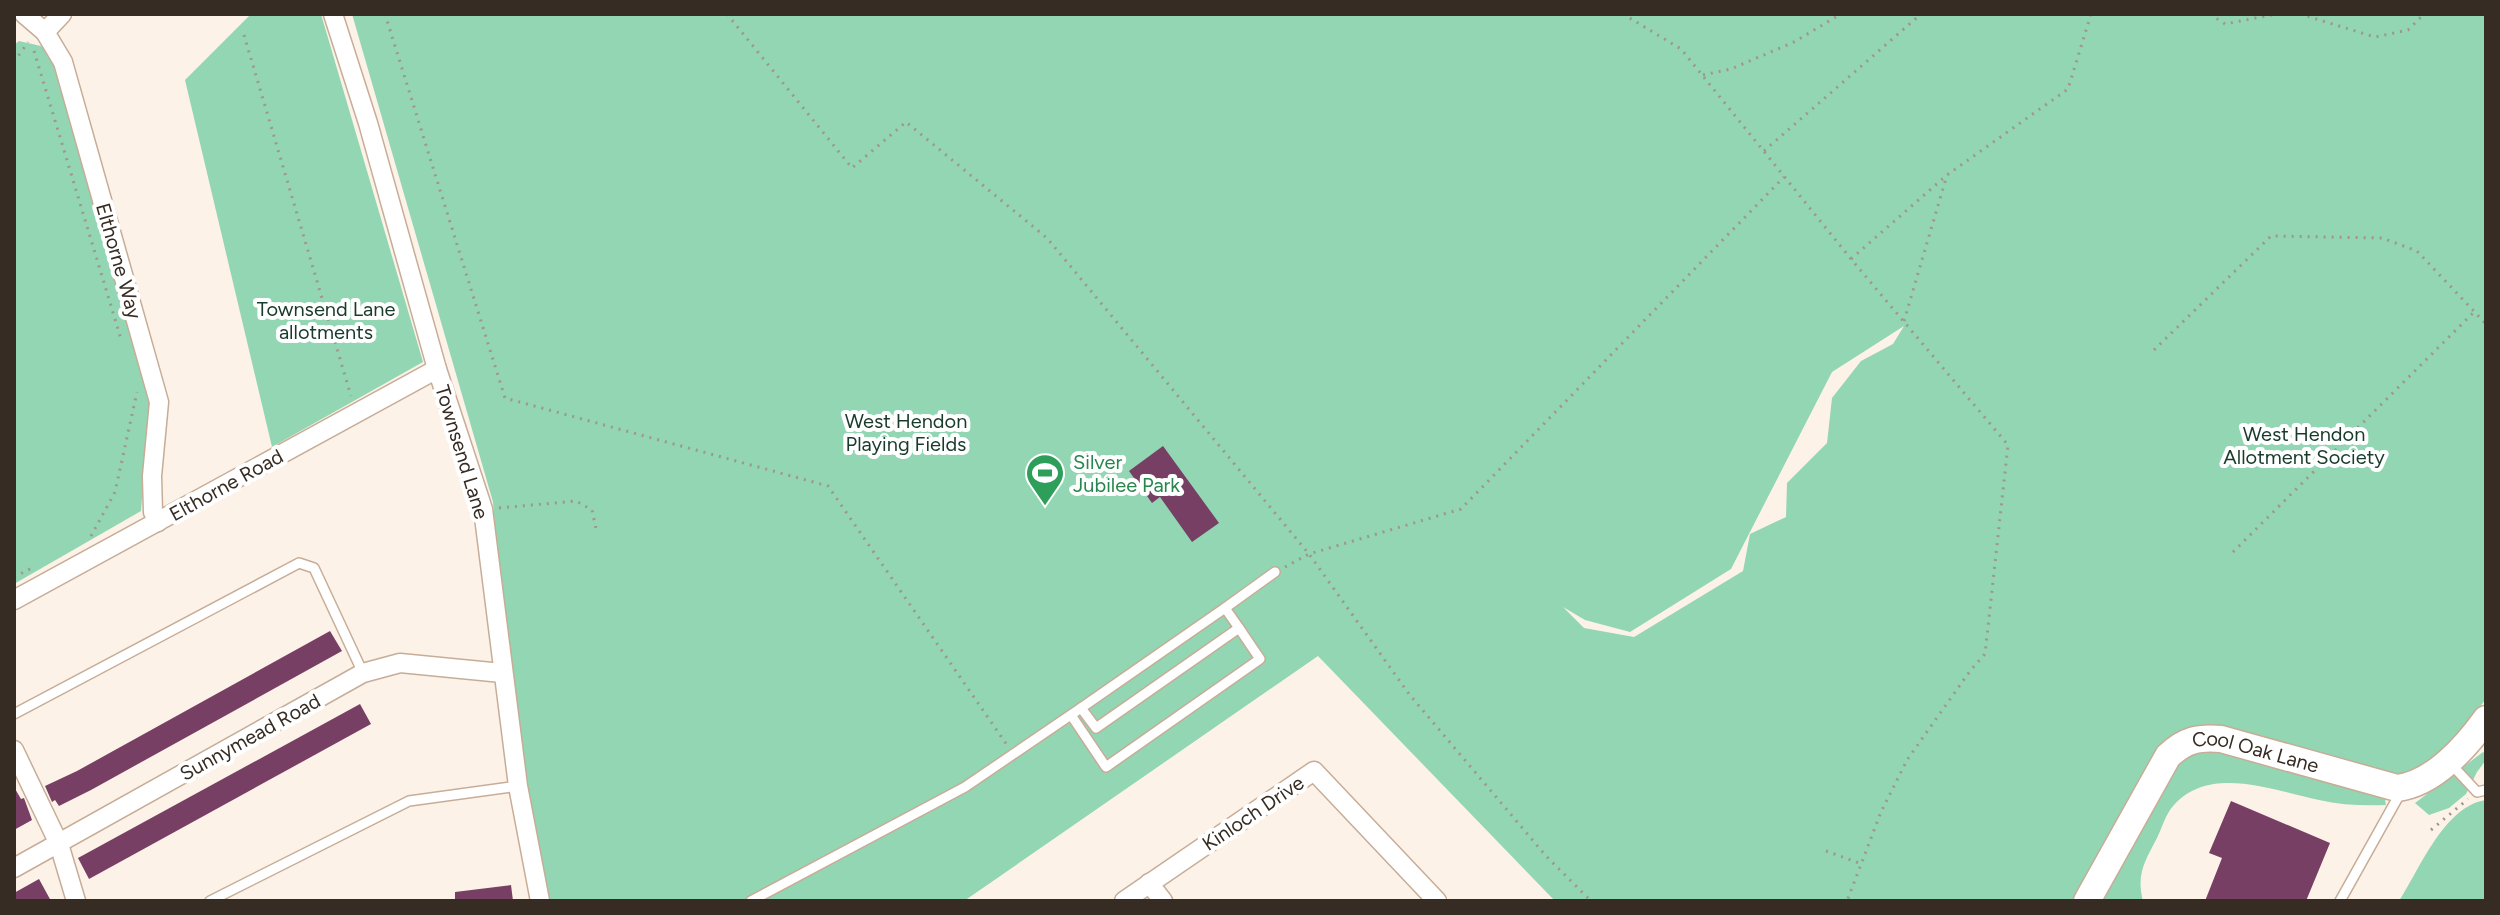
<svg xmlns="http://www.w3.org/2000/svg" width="2500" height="915" font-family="Figtree,sans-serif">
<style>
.green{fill:#92d6b3;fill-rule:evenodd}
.building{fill:#783f64}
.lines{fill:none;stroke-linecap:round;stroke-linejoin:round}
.lane-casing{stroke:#c7ad97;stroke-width:12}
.street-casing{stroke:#c7ad97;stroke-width:21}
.secondary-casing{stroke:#c7ad97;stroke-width:29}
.path{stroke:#a0968c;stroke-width:3;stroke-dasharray:2 6;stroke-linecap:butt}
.lane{stroke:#fff;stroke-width:9}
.street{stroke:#fff;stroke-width:18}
.secondary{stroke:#fff;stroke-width:26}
.labels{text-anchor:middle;stroke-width:8;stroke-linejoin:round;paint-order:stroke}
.street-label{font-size:20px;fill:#362c23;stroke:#fff}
.park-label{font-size:20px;fill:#193b2b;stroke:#fff}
.leisure-label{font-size:20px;fill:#27864d;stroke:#fff;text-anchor:start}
</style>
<rect width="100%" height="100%" fill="#fdf2e8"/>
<g class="green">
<path d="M251,14H321L423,362L272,447L185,80Z"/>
<path d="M352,14H2486V699L2443,753L2407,777L2220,726C2195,725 2187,724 2169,742L2079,901H1555L1318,656L964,901H549L507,679L493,502ZM1904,326L1893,344L1861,361L1832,398L1827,443L1787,483L1786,517L1750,534L1743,571L1634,637L1584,628L1563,607L1585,620L1630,632L1731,569L1832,372Z"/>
<path d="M19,41L41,46L54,60L150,396L141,511L14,584V45Z"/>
<path d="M2199,746L2383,788L2386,805C2364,806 2341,805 2319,800C2274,791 2211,764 2174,805C2166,813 2162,828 2157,838C2145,861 2136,874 2143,901H2100L2172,765Z"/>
<path d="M2483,752L2486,755V760L2477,772L2466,794L2449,808L2429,815L2415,803Z"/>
<path d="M2486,800V901H2399C2420,869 2444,806 2486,800Z"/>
</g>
<g class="building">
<path d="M1163,446L1219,523L1192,542L1160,497L1152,503L1129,471Z"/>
<path d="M330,631L342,651L91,790L59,806L55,800L52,802L45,786L77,771Z"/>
<path d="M360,704L371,724L89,879L78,858Z"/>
<path d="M14,787L21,799L24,798L32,820L14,830Z"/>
<path d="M2231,801L2330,843L2306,901H2205L2222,858L2209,853Z"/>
<path d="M39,879L51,901H14V893Z"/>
<path d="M511,885L513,901H455V892Z"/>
</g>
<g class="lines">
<defs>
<g id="lane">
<path d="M1225,608L1275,572"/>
<path d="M1081,708L1225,608L1239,628"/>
<path d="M14,714L299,563L314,568L363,673"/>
<path d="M2450,763L2477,792L2486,790"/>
<path d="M210,901L409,801L518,786"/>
<path d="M751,901L965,787L1081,708L1096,728L1239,628L1260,659L1106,767L1071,715"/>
<path d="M2340,901L2402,790"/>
</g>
<g id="street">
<path d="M24,14L45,32"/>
<path d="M62,14L45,32L63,62L159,402L152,476L153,512L158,522"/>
<path d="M333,14L368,123L437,369L483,509L518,786L540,901"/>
<path d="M14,600L437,369"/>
<path d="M14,750L59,844L76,901"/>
<path d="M14,868L363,673L400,663L502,673"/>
<path d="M1149,883L1163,901"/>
<path d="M1124,901L1314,771L1437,901"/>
</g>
<g id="secondary">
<path id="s1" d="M2087,901L2168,756C2185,740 2198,737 2221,739L2397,788C2433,784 2466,747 2486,719"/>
</g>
</defs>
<use href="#lane" class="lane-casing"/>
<use href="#street" class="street-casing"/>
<use href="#secondary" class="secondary-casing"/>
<g class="path">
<path d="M385,14L505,398L828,486L1007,745"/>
<path d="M727,14L852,168L906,122L1047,238L1309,554L1409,694L1546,856L1591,901"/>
<path d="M1623,14L1681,49L1851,259L2008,445L1985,654L1970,671L1907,760L1881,812L1847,901"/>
<path d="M2210,14L2225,24L2276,14"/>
<path d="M2300,14L2375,37L2408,30L2424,14"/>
<path d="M244,35L351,396"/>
<path d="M34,51L121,339"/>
<path d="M14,62L28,42"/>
<path d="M1703,75L1731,69L1794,42L1841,14"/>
<path d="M1764,151L1921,14"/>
<path d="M1851,259L1947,175L2068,89L2091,14"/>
<path d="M1904,321L1947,175"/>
<path d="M2154,350L2271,236L2382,238L2417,251L2486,324"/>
<path d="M499,508L576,501L592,510L597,533"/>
<path d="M91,536L115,492L137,392"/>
<path d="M2233,552L2474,312"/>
<path d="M1285,567L1309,554L1461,509L1784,177"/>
<path d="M14,577L32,568"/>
<path d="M2431,830L2468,799"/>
<path d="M1826,851L1862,864"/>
</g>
<use href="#lane" class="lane"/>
<use href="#street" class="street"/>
<use href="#secondary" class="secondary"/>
</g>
<defs>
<symbol id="stadium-pin" viewBox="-11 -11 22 30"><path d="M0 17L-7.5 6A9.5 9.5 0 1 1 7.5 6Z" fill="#2e9e5b" stroke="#fff"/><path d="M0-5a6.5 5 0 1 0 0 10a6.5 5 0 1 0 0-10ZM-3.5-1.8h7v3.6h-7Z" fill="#fff"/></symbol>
</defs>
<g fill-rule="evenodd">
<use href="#stadium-pin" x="1023" y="451" width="44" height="60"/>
</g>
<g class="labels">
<g class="street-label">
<text transform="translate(119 261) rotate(74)" y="7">Elthorne Way</text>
<text transform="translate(462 452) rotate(73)" y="7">Townsend Lane</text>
<text transform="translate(226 485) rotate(-29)" y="7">Elthorne Road</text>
<text transform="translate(250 737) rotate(-29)" y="7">Sunnymead Road</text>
<text dy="7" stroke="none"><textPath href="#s1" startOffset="260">Cool Oak Lane</textPath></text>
<text transform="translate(1253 813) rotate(-34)" y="7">Kinloch Drive</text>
</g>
<g class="park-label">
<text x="326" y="316">Townsend Lane<tspan x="326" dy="23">allotments</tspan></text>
<text x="906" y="428">West Hendon<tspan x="906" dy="23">Playing Fields</tspan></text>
<text x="2304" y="441">West Hendon<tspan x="2304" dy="23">Allotment Society</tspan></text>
</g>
<g class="leisure-label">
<text x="1073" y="469">Silver<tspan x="1073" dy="23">Jubilee Park</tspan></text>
</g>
</g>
<rect width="2500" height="915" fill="none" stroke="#362c23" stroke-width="32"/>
</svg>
